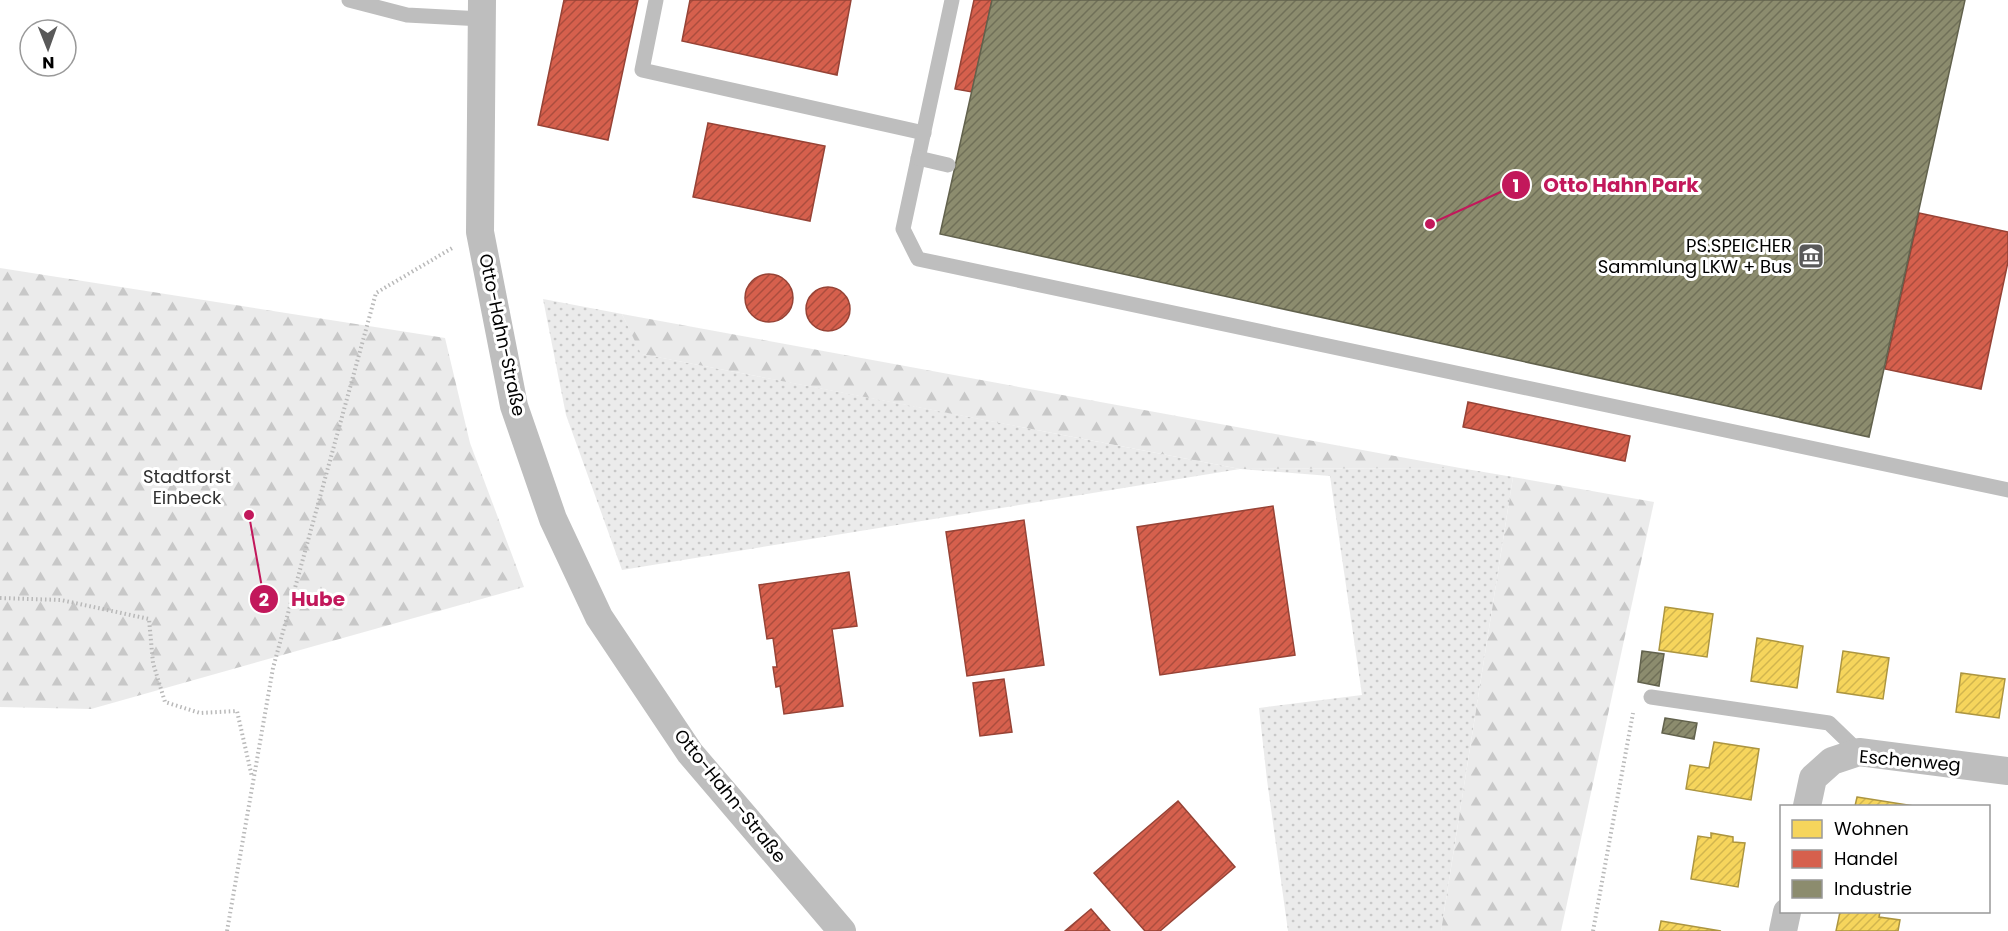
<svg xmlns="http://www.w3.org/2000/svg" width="2008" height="931" font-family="Poppins,sans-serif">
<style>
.grass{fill:url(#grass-dots)}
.forest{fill:url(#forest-firs)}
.homes{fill:url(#homes-hatch);stroke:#ac9540;stroke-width:1.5}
.shops{fill:url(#shops-hatch);stroke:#964336;stroke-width:1.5}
.industry{fill:url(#industry-hatch);stroke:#62624d;stroke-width:1.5}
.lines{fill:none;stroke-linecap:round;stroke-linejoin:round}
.path{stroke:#b9b9b9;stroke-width:4;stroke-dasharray:1.5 3;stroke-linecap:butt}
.service{stroke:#bebebe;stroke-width:15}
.minor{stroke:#bebebe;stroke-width:28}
.labels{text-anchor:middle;stroke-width:6;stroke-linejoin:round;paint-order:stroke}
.poi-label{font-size:18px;fill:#000;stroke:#fff;text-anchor:end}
.street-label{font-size:18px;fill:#000;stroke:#fff}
.park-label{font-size:18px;fill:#313131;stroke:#fff}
.leader{fill:none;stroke:#c2185b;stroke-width:2}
.callout-dot{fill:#c2185b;stroke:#fff;stroke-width:2}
.mark-label{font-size:18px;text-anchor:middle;font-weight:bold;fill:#fff}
.callout-label{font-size:20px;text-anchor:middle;font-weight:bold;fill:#c2185b;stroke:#fff;stroke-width:6;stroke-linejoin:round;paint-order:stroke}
</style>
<defs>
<pattern id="grass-dots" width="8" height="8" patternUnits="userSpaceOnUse" patternTransform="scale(1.5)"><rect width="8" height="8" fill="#ebebeb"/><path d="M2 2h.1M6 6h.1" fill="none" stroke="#c8c8c8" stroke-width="1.8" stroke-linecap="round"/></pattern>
<pattern id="forest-firs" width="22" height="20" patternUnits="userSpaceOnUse" patternTransform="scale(1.5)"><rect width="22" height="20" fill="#ebebeb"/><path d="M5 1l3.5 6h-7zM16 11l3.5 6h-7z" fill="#c8c8c8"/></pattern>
<pattern id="homes-hatch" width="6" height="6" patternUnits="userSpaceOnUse" patternTransform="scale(1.5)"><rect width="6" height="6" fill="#f6d55c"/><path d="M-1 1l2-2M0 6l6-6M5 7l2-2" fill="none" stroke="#d1b54e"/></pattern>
<pattern id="shops-hatch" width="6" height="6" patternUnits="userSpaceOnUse" patternTransform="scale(1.5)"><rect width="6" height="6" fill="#d6604d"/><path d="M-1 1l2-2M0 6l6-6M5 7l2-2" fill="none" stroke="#ab4d3e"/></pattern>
<pattern id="industry-hatch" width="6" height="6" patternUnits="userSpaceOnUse" patternTransform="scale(1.5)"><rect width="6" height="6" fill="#8c8c6e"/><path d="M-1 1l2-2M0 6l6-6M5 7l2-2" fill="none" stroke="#707058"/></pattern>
</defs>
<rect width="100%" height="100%" fill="#fff"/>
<path class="grass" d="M543,299L622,314L642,354L1240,469L1460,468L1513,477L1441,931H1288L1267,780L1259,708L1362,695L1330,476L1240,469L622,570L566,415Z"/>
<g class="forest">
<path d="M0,268L445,338L470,443L524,587L91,709L0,707Z"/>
<path d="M622,314L1460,468L1240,469L641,354Z"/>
<path d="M1513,477L1654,502L1561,931H1441Z"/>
</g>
<g class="homes">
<path d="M1665,607L1713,614L1707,657L1659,650Z"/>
<path d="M1757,638L1803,646L1797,688L1751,681Z"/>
<path d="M1843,651L1889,658L1883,699L1837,692Z"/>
<path d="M1961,673L2005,679L1999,718L1956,712Z"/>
<path d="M1714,742L1759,749L1751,800L1686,789L1690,765L1709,768Z"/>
<path d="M1857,797L1914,806H1855Z"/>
<path d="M1711,833L1733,837V842L1745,843L1738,887L1691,879L1698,836L1711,838Z"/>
<path d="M1840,912H1880L1879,917L1900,920L1898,931H1836Z"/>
<path d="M1661,921L1721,931H1659Z"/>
</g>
<g class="shops">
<path d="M564,0H638L608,140L538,125Z"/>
<path d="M690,0H851L837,75L682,41Z"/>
<path d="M974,0H992L972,92L955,89Z"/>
<path d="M708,123L825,146L810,221L693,197Z"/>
<path d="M1919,213L2008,232V262L1981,389L1885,369Z"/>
<circle cx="769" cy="298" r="24"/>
<circle cx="828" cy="309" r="22"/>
<path d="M1468,402L1630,436L1625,461L1463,427Z"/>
<path d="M1273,506L1295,655L1160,675L1137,527Z"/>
<path d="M1024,520L1044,665L967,676L946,532Z"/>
<path d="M849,572L857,626L832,629L843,706L784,714L780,686L776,687L773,667H777L773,638L767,639L759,585Z"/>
<path d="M1004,679L1012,732L980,736L973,683Z"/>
<path d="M1178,801L1235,867L1160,931H1145L1094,873Z"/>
<path d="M1091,909L1110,931H1065Z"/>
</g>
<g class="industry">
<path d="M992,0H1965L1869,437L940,234Z"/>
<path d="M1642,651L1664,654L1659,686L1638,682Z"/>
<path d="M1665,718L1697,723L1694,739L1662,733Z"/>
</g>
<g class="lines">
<g class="path">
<path d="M0,598L61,600L149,619L153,663L165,702L200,713L237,711L252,777"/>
<path d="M227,931L273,668L376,293L454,247"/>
<path d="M1593,931L1633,713"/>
</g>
<g class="service">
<path d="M349,0L407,15L482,19"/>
<path d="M656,0L642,70L924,133"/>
<path d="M952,0L903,229L918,259L2008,490"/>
<path d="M918,158L948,165"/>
<path d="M1651,697L1829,723L1859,752"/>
</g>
<g class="minor">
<path d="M482,0L480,232L514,406L553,519L599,617L690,753L842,931"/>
<path d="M1807,806L1813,778L1832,761L1859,752L2008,771"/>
<path d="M1783,931L1787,912"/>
</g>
</g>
<defs>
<symbol id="museum-square" viewBox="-11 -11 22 22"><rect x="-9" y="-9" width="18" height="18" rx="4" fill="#595959" stroke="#fff"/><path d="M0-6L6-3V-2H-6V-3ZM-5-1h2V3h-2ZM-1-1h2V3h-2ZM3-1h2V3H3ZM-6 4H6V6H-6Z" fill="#fff"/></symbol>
</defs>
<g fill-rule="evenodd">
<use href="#museum-square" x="1796" y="241" width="30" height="30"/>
</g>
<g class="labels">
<g class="poi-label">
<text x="1792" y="252">PS.SPEICHER<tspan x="1792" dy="21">Sammlung LKW + Bus</tspan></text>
</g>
<g class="street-label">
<text transform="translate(502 335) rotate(78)" y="6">Otto-Hahn-Straße</text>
<text transform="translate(1910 761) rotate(5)" y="6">Eschenweg</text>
<text transform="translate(730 796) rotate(51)" y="6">Otto-Hahn-Straße</text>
</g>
<g class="park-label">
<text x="187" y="483">Stadtforst<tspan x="187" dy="21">Einbeck</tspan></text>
</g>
</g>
<path class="leader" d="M1430 224L1516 185M249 515L264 599"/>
<g class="callout-dot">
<circle cx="1430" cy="224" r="6"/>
<circle cx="249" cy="515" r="6"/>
<circle cx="1516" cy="185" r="15"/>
<circle cx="264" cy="599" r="15"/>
</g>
<g class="mark-label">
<text x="1516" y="192">1</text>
<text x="264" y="606">2</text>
</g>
<g class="callout-label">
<text x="1621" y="192">Otto Hahn Park</text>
<text x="318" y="606">Hube</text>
</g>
<rect x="1780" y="805" width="210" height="108" fill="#ffffff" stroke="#999999" stroke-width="1.5"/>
<rect x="1792" y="820" width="30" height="18" fill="#f6d55c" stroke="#999999" stroke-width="1.5"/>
<text x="1834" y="835" font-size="18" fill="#000000">Wohnen</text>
<rect x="1792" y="850" width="30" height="18" fill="#d6604d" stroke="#999999" stroke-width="1.5"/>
<text x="1834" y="865" font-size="18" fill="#000000">Handel</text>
<rect x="1792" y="880" width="30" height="18" fill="#8c8c6e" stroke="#999999" stroke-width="1.5"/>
<text x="1834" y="895" font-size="18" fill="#000000">Industrie</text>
<g transform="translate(48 48) rotate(179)"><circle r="28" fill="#ffffff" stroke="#999999" stroke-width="1.5"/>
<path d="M0-4.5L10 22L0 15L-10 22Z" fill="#595959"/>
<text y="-9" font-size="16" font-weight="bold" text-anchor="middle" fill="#000000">N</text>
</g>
</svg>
